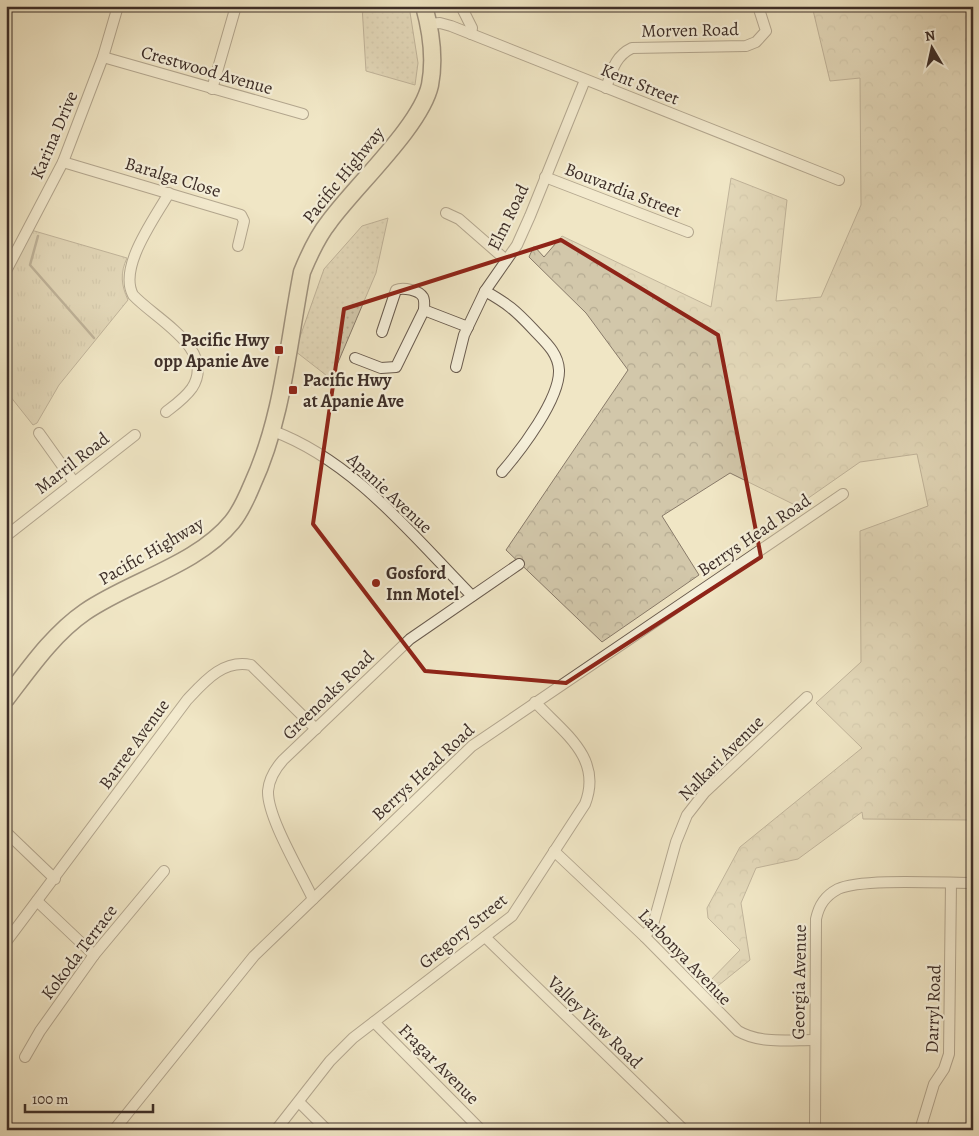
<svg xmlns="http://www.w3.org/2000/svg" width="979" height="1136" font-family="Alegreya,serif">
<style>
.grass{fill:url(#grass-dots);stroke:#887a69}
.forest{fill:url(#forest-crowns);stroke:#887a69}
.park{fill:url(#park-tufts);stroke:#887a69}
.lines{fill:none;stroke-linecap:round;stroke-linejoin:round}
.stream{stroke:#847766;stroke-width:2.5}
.street-casing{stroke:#6a5c4f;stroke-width:12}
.primary-casing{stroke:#3d2e28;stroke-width:19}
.street{stroke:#f5efd9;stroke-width:10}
.primary{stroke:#f0e6c5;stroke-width:16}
.marked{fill:none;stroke:#8f2418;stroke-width:4;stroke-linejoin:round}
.poi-dot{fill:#8f2418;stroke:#f5efd9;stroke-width:2}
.labels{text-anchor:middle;stroke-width:4.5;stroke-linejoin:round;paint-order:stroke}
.street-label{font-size:18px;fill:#3d2e28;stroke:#f5efd9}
.poi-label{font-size:18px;font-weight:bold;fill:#3d2e28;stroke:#f5efd9;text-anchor:start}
</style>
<defs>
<pattern id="grass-dots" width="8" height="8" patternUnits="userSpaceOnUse" patternTransform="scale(1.25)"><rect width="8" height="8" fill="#d2c7aa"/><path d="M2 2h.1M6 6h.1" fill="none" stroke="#b5ab92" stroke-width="1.8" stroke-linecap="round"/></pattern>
<pattern id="forest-crowns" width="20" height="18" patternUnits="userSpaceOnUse" patternTransform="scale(1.25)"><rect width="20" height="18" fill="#d2c7aa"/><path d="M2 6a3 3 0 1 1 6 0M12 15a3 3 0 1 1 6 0" fill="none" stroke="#b5ab92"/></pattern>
<pattern id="park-tufts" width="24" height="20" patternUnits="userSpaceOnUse" patternTransform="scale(1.25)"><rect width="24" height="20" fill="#d2c7aa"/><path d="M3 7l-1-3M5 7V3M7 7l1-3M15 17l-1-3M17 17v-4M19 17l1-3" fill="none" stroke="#b5ab92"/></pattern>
</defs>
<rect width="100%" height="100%" fill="#f0e6c5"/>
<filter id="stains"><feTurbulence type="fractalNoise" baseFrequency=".004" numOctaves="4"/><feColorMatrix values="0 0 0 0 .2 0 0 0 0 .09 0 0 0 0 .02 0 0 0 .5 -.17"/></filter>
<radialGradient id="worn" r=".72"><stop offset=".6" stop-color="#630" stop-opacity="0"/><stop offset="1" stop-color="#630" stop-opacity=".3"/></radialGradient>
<g class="grass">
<path d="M362,6H409L418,63L415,85L366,71Z"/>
<path d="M388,218L376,273L331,379L295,351L324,269L362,226Z"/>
</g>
<path class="forest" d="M812,6H973V820L863,819L862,812L798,859L756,868L741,903L750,960L714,989L706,985L740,950L708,918L707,908L740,847L862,748L816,703L861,662L860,531L928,506L917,454L860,462L797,506L730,473L662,516L699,575L602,642L506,550L628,370L586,313L529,257L534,246L544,257L562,236L711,307L731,178L787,200L776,301L821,297L861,205L860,78L830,81Z"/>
<path class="park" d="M31,230L127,258C120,273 121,285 128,300L59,385L37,423L33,425L6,391V279Z"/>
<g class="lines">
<path class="stream" d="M38,236L30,265L94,338"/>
<defs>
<g id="street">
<path d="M461,6L472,28L471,34"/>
<path d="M429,24L440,23L451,26L839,180"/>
<path d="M103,57L303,114"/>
<path d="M606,88C612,71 615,56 632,48L746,46L756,42L766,31L758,6"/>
<path d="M212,89L236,6"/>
<path d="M63,162L241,215L244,221L238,246"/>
<path d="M545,177L688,232"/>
<path d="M446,213L459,219L506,260"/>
<path d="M6,271L63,162L103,57L118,6"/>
<path d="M485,291C508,304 515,310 533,329C544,341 558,352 559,370C560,399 521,450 502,472"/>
<path d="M382,332L396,290C403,287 419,290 423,297C425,301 424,306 424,310L468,327"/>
<path d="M355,358L381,368L396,367L424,310"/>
<path d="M456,367L464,335L485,291L517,245L530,216L585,80"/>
<path d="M166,412C175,405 185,398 192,388C217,349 155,319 133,295C118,267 155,218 169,193"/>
<path d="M273,431C354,461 412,535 472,596"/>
<path d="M39,433L74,482"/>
<path d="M6,536L135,435"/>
<path d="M6,832L55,879"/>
<path d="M554,851L645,937L738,1031C760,1044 789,1040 814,1040"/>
<path d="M313,899C301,873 267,817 268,791C269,779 275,769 283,760L410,639L519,564"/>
<path d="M37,901L94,955"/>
<path d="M485,937L684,1130"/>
<path d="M645,937L654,921L676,842L687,815L705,792L807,697"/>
<path d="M6,942L187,700C204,682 223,659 251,665L316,729"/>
<path d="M374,1022L481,1130"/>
<path d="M25,1057L40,1031L94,955L164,871"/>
<path d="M299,1102L327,1130"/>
<path d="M114,1130L254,956L472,746L843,494"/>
<path d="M276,1130L330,1061L353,1038L512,916L585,804C603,758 564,733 535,702"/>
<path d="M815,1130L816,919C819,905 825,896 838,889C860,878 944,883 973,883"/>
<path d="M920,1130L934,1084L944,1069L949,1054L951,883"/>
</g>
<path id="primary" d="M6,699C29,669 53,634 85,612C130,581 197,565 232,522C241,511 247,497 252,485C283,418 288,344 302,272C309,255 317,237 329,222C355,186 421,126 430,85C435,59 431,31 424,6"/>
</defs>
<use href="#street" class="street-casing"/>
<use href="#primary" class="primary-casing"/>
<use href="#street" class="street"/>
<use href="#primary" class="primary"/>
</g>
<path d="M0 0H979V1136H0ZM561,240L718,335L761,557L566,683L425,671L313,524L344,309Z" fill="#f0e6c5" fill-opacity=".55" fill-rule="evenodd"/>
<path class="marked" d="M561,240L718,335L761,557L566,683L425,671L313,524L344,309Z"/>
<g class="poi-dot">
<rect x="274" y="345" width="10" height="10" rx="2.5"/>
<rect x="288" y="385" width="10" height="10" rx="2.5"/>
<circle cx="376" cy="583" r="5"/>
</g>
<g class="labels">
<g class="street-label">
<text transform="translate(690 30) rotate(-1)" y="6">Morven Road</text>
<text transform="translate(207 70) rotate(16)" y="6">Crestwood Avenue</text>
<text transform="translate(640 84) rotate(22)" y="6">Kent Street</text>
<text transform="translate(54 135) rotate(-67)" y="6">Karina Drive</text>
<text transform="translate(343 175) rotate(-51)" y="6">Pacific Highway</text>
<text transform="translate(173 177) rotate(17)" y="6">Baralga Close</text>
<text transform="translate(623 190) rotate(21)" y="6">Bouvardia Street</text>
<text transform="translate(508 217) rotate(-64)" y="6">Elm Road</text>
<text transform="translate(72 463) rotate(-38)" y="6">Marril Road</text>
<text transform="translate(390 493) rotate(43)" y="6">Apanie Avenue</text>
<text transform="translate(754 535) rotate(-34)" y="6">Berrys Head Road</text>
<text transform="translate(151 551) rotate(-30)" y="6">Pacific Highway</text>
<text transform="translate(328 695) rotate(-44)" y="6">Greenoaks Road</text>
<text transform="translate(134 744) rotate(-54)" y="6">Barree Avenue</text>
<text transform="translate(721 758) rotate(-45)" y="6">Nalkari Avenue</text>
<text transform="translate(423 772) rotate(-43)" y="6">Berrys Head Road</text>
<text transform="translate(463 931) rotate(-39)" y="6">Gregory Street</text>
<text transform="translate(79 952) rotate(-53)" y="6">Kokoda Terrace</text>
<text transform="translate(685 957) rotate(46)" y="6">Larbonya Avenue</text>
<text transform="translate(799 982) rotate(-89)" y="6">Georgia Avenue</text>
<text transform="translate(933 1009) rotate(-88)" y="6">Darryl Road</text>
<text transform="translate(595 1022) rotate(44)" y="6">Valley View Road</text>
<text transform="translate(439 1064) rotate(45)" y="6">Fragar Avenue</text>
</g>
<g class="poi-label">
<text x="269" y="346" text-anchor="end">Pacific Hwy<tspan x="269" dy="21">opp Apanie Ave</tspan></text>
<text x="303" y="386">Pacific Hwy<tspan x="303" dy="21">at Apanie Ave</tspan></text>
<text x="386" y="579">Gosford<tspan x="386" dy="21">Inn Motel</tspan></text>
</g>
</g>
<rect width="979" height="1136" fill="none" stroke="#f0e6c5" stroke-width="25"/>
<rect x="8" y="8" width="964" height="1121" fill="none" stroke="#3d2e28" stroke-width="2.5"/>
<rect x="12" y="12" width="954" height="1111" fill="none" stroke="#3d2e28"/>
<g transform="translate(932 48) rotate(351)" stroke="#f5efd9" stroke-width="4" paint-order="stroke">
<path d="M0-4L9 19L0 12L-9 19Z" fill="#3d2e28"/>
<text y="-8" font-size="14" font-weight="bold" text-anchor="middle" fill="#3d2e28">N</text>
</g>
<path d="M25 1104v8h128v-8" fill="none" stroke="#3d2e28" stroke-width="2.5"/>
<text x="32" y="1104" font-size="15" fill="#3d2e28" stroke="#f5efd9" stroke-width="4" paint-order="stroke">100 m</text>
<rect width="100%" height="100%" filter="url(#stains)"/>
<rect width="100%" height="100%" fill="url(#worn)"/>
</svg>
